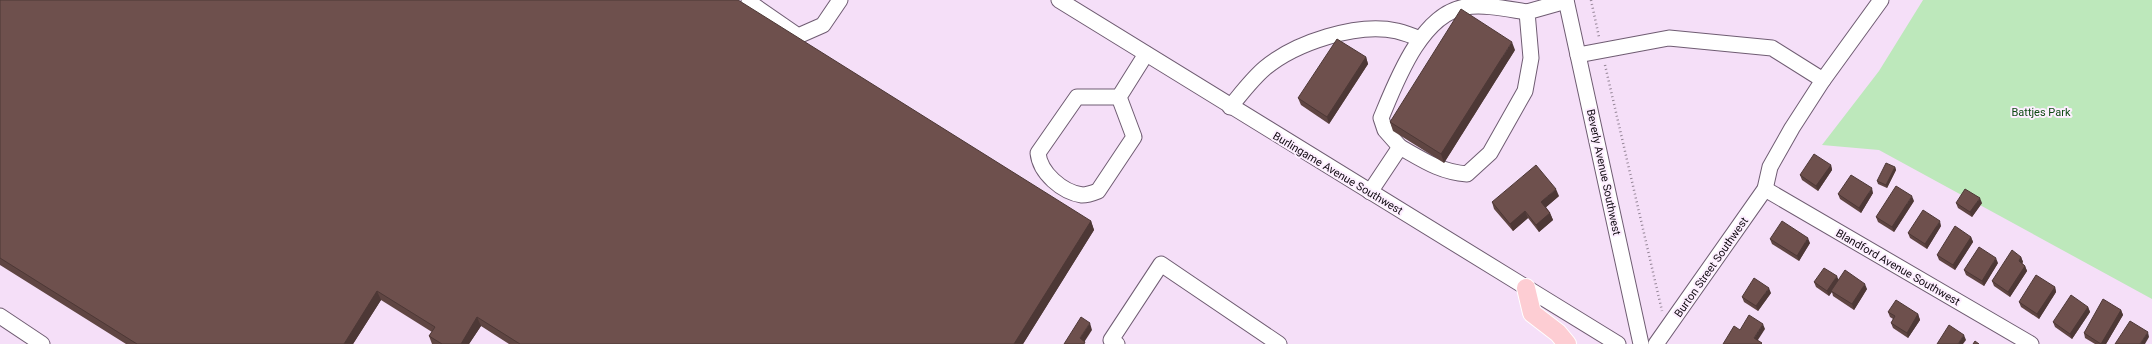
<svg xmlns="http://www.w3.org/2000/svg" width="2152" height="344" font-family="Roboto,sans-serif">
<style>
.green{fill:#bde8bb}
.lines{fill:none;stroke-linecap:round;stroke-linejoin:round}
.minor-casing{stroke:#6f5c72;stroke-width:17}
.major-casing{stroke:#fff;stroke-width:20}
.path{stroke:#968698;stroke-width:2.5;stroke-dasharray:1 3;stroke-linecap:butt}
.minor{stroke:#fff;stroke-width:15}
.major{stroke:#fdcdd3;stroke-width:18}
.wall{fill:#5f4542}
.shaded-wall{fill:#4d3836}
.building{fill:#6e504d;stroke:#4d3836}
.labels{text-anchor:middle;stroke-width:4;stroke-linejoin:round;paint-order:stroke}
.park-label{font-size:11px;fill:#0e4a13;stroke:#fdefff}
.street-label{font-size:11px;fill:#100911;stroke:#fdefff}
</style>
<rect width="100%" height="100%" fill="#f5dff8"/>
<path class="green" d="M1923,0H2152V299L1879,150L1822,145L1879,71Z"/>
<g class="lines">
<defs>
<g id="minor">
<path d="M1059,0L1618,344"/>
<path d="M1566,0L1641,344"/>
<path d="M749,2L798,36L823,25L840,0"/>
<path d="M1578,55L1669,38L1772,48L1823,80L1881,0"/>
<path d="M1119,97L1134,137L1098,191C1093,193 1087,195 1082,195C1062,192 1040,173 1038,153L1077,97H1119L1146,54"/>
<path d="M1230,107C1241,94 1252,79 1265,68C1295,43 1357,22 1397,31C1405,33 1413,36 1420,39"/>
<path d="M1400,147L1385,130L1381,118C1396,82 1421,14 1465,7C1485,4 1507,9 1527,12"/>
<path d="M1765,189L2031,344"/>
<path d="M1370,192L1400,147C1423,160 1440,172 1467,174L1490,153L1525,91L1531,58L1527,12L1566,1"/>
<path d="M0,316L42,344"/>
<path d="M1117,344L1111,340L1161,264L1279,344"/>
<path d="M1656,344L1765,189L1770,167L1792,128L1823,80"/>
</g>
<path id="major" d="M1526,288L1532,313L1558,333L1567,344"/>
</defs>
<use href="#minor" class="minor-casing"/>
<use href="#major" class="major-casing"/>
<g class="path">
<path d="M1591,0L1599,37"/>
<path d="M1605,65L1662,311"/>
</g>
<use href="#minor" class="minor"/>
<use href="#major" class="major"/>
</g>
<g class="wall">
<path d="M0,0L1091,221L1094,230L1023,344H509L481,326L469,344H432L429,336L432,332L381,300L353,344H126L0,265Z"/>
<path d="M1515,50L1444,163L1393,131L1390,122Z"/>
<path d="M1366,57L1368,64L1329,124L1301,105L1298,98Z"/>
<path d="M1831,165L1832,170L1818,191L1802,180L1800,175Z"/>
<path d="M1895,167L1896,170L1887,188L1878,184L1877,181Z"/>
<path d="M1873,193L1861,213L1840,199L1838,194Z"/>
<path d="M1559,196L1546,207L1550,213L1553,220L1539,232L1528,218L1513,231L1494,209L1492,202Z"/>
<path d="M1914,201L1894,232L1878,222L1876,217Z"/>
<path d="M1956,203H1982L1972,217L1958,208Z"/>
<path d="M1941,226L1927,249L1910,238L1908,233Z"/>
<path d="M1971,237L1973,242L1955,270L1939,260L1937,255Z"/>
<path d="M1770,239L1810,243L1799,261L1772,244Z"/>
<path d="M2021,257L2023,262L2022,263L2025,266L2027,271L2010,297L1994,286L1992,281Z"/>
<path d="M1998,263L1984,286L1966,275L1964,270Z"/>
<path d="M1838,280L1867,289L1854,310L1833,296L1832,292L1829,296L1816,287L1814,282Z"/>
<path d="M2055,287L2056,292L2039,319L2021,307L2019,302Z"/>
<path d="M1771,293L1758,311L1744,302L1742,297Z"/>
<path d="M2088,307L2090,312L2072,339L2055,327L2053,322Z"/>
<path d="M2121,310L2123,315L2106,344H2095L2085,338L2084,333Z"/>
<path d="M1888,312L1918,314L1920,320L1908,338L1893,328L1891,323L1893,319L1890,317Z"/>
</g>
<g class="shaded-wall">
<path d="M1512,42L1515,50L1444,163L1441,154Z"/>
<path d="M1366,57L1368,64L1329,124L1327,117Z"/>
<path d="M1831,165L1832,170L1818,191L1816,186Z"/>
<path d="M1895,167L1896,170L1887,188L1886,185Z"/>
<path d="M1872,188L1873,193L1861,213L1859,208Z"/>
<path d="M1556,189L1559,196L1544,209L1541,202Z"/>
<path d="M1912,196L1914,201L1894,232L1892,227Z"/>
<path d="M1980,198L1982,203L1972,217L1970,212Z"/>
<path d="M1525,211L1528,218L1513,231L1510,224Z"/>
<path d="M1550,213L1553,220L1539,232L1536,225Z"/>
<path d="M1091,221L1094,230L1023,344H1014Z"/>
<path d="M1940,221L1941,226L1927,249L1925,244Z"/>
<path d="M1971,237L1973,242L1955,270L1953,265Z"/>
<path d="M1808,238L1810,243L1799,261L1797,256Z"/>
<path d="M2021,257L2023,262L2020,266L2019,261Z"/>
<path d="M1996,258L1998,263L1984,286L1982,281Z"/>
<path d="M2025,266L2027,271L2010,297L2008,292Z"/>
<path d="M1837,276L1839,281L1829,296L1827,291Z"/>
<path d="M1865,284L1867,289L1854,310L1852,304Z"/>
<path d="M2055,287L2056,292L2039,319L2037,314Z"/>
<path d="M1769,288L1771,293L1758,311L1756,306Z"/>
<path d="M377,291L381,300L353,344H344Z"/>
<path d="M2088,307L2090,312L2072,339L2070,334Z"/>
<path d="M2121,310L2123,315L2106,344H2101Z"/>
<path d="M1918,314L1920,320L1908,338L1907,333Z"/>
<path d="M477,317L481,326L469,344H461Z"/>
<path d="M1090,323L1092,330L1083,344L1080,338Z"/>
<path d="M1763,324L1765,329L1756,343L1754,338Z"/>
<path d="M2148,332L2149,337L2145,344H2140Z"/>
<path d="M1964,335L1966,340L1963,344H1958Z"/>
</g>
<g class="building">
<path d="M0,0H738L1091,221L1014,344H520L477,317L461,344H442L429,336L435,327L377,291L344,344H137L0,258Z"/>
<path d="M1461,9L1512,42L1441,154L1390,122Z"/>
<path d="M1337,39L1366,57L1327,117L1298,98Z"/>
<path d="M1814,154L1831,165L1816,186L1800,175Z"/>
<path d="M1886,163L1895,167L1886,185L1877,181Z"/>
<path d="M1536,165L1556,189L1541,202L1550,213L1536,225L1525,211L1510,224L1492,202Z"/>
<path d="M1851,175L1872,188L1859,208L1838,194Z"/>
<path d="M1896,186L1912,196L1892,227L1876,217Z"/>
<path d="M1965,189L1980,198L1970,212L1956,203Z"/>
<path d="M1923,210L1940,221L1925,244L1908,233Z"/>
<path d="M1782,221L1808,238L1797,256L1770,239Z"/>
<path d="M1955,226L1971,237L1953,265L1937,255Z"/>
<path d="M1979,247L1996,258L1982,281L1964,270Z"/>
<path d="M2012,250L2021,257L2019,261L2025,266L2008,292L1992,281Z"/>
<path d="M1824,268L1837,276L1827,291L1814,282Z"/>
<path d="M1845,270L1865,284L1852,304L1831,291Z"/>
<path d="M2036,275L2055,287L2037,314L2019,302Z"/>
<path d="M1754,278L1769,288L1756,306L1742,297Z"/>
<path d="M2071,295L2088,307L2070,334L2053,322Z"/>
<path d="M2103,299L2121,310L2101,344L2084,333Z"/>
<path d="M1896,300L1918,314L1907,333L1891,323L1895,316L1888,312Z"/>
<path d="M1749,315L1763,324L1754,338L1762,343L1761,344H1723L1734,326L1740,330Z"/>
<path d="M1081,317L1090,323L1080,338L1085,342L1084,344H1064Z"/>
<path d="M2130,321L2148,332L2140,344H2115Z"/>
<path d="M1949,325L1964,335L1958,344H1937Z"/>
<path d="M1975,341L1979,344H1973Z"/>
</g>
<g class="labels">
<g class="park-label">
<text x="2041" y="116">Battjes Park</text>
</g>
<g class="street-label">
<text transform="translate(1604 172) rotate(78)" y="4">Beverly Avenue Southwest</text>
<text transform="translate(1338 173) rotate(31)" y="4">Burlingame Avenue Southwest</text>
<text transform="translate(1711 267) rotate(-55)" y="4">Burton Street Southwest</text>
<text transform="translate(1898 267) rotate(30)" y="4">Blandford Avenue Southwest</text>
</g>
</g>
</svg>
